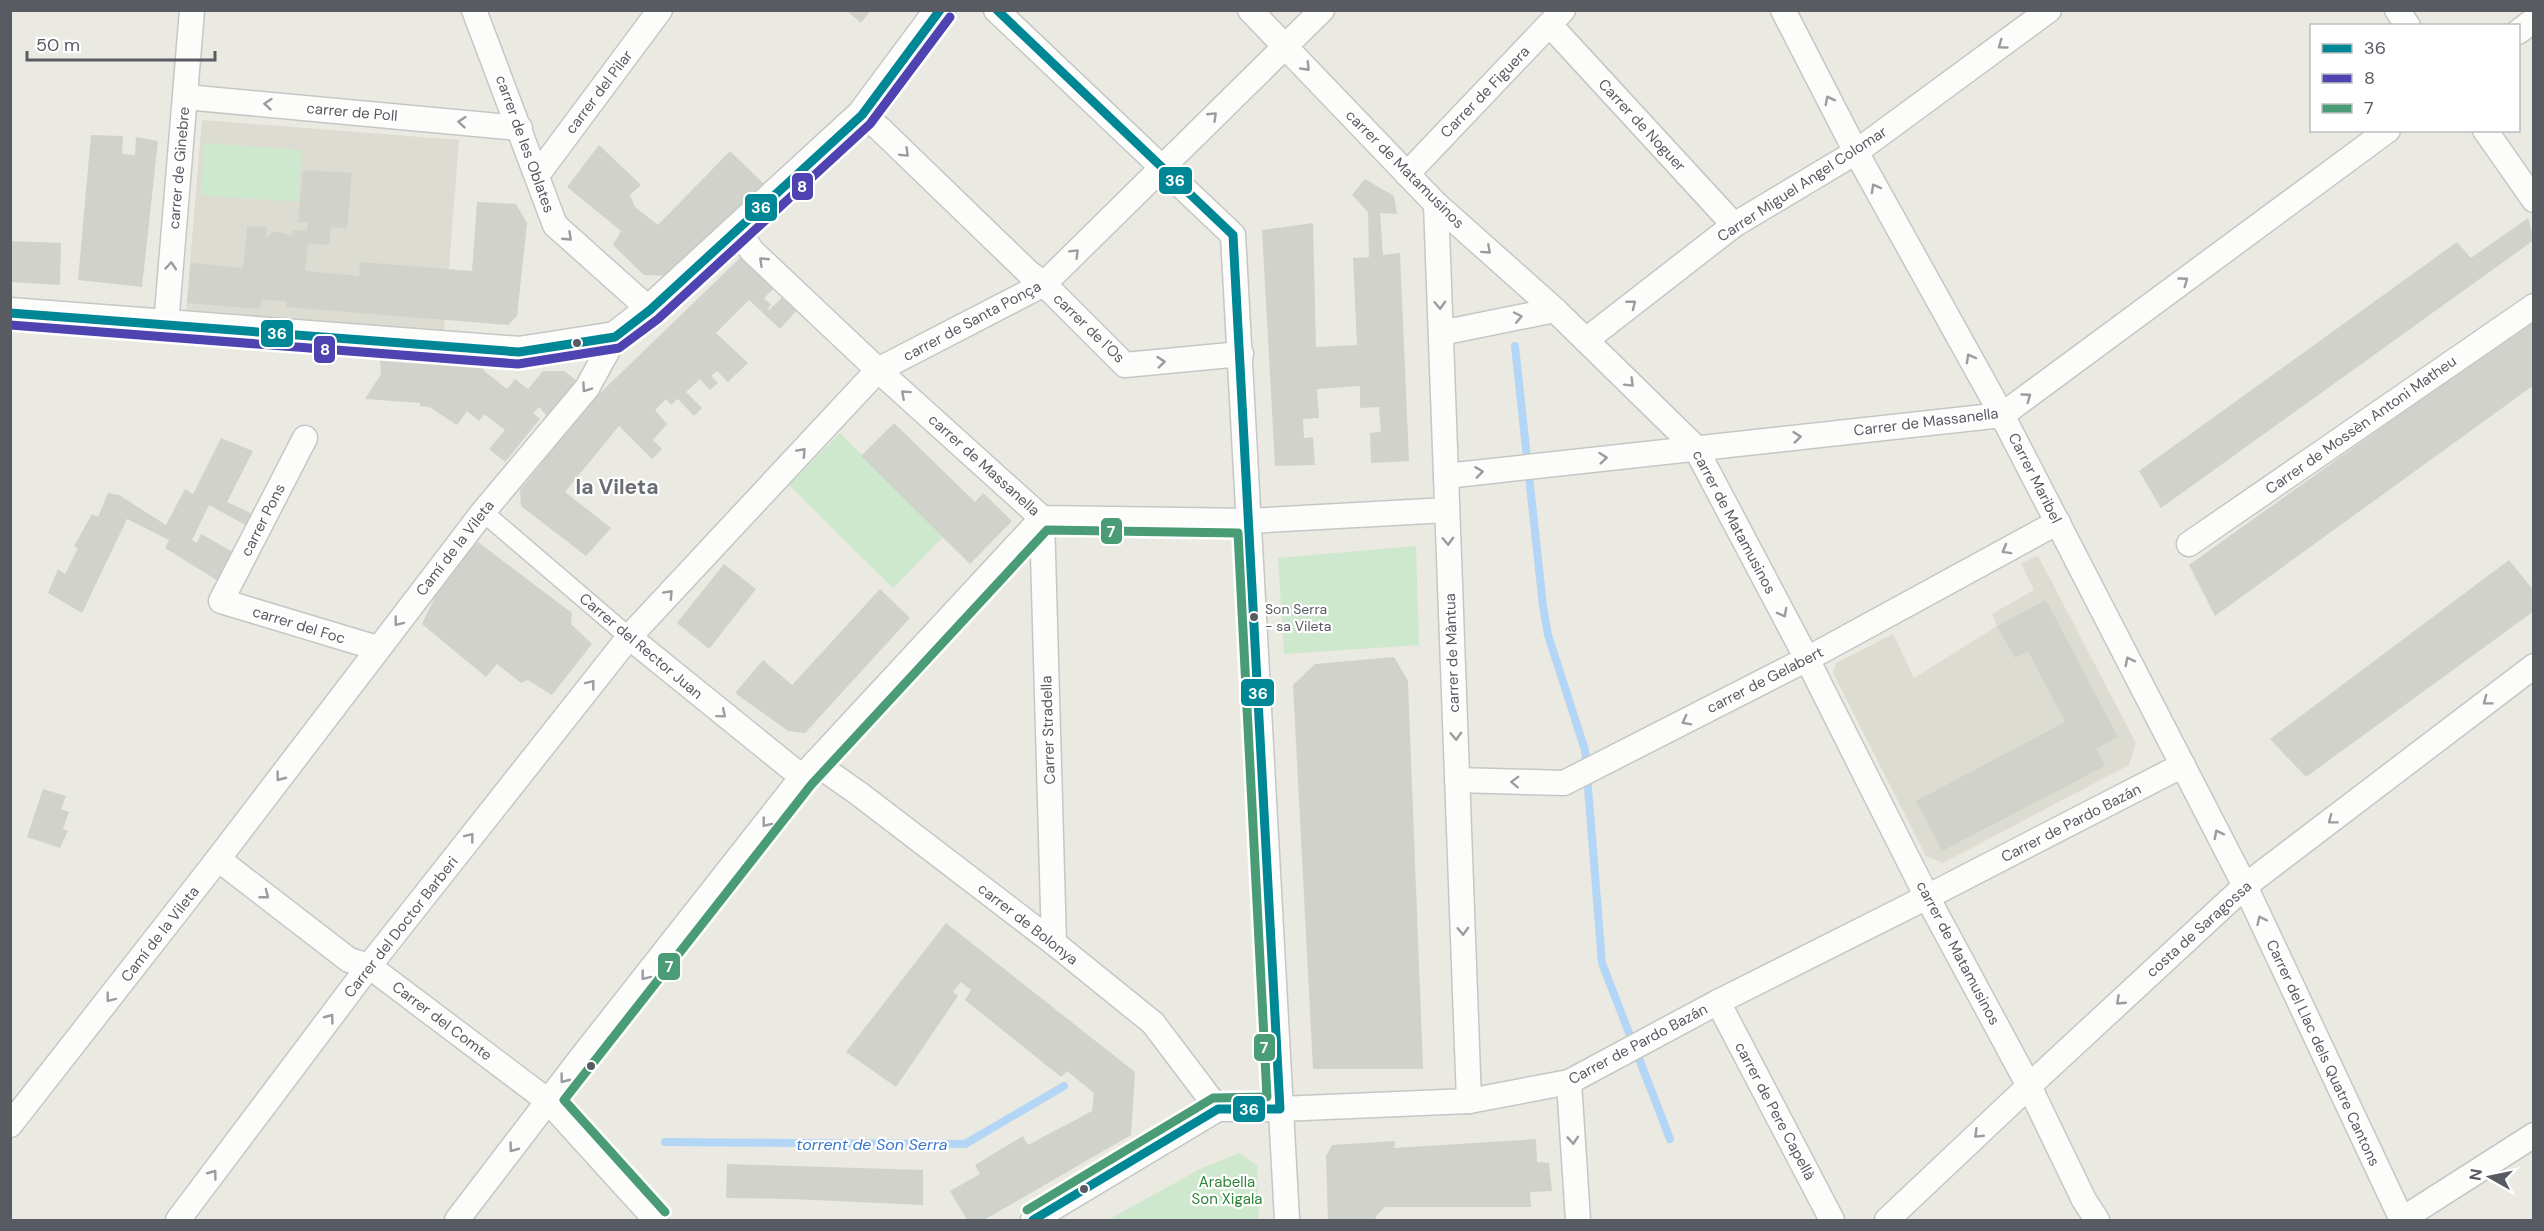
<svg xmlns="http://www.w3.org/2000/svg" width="2544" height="1231" font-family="'DM Sans',sans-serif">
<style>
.education{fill:#dcdcd2}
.green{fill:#cee8cd}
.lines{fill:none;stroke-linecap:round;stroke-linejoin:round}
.stream{stroke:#b4d6f6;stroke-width:8}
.building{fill:#d2d2cd}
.pedestrian-casing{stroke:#c6c7c5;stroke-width:21}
.minor-casing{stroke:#c6c7c5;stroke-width:27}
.tertiary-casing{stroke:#c6c7c5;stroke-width:33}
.pedestrian{stroke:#fcfcfb;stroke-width:18}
.minor{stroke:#fcfcfb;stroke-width:24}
.tertiary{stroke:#fcfcfb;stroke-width:30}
.bus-1-casing{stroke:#fff;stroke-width:14}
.bus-2-casing{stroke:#fff;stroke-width:14}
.bus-3-casing{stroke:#fff;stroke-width:14}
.bus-1{stroke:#008795;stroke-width:9}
.bus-2{stroke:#4e43b1;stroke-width:9}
.bus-3{stroke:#499c75;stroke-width:9}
.oneway{stroke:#9a9c9f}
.bus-dot{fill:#585c62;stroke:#fff;stroke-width:2}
.labels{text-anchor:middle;stroke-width:4.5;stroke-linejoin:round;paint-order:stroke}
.bus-label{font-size:14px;fill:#585c62;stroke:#fff;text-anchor:start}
.street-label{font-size:15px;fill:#585c62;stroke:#fff}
.park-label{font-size:15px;fill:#2d8536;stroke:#fff}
.water-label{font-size:16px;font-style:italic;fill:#3676cc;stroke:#fff}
.district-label{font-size:21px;font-weight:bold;fill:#696e74;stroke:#fff}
.line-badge{stroke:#fff;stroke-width:2}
.badge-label{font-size:16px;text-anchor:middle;font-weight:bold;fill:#fff}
</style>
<rect width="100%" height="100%" fill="#eae9e2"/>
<g class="education">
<path d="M202,120L459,140L444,331L186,311Z"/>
<path d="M2038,556L2136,743L2129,765L1943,863L1926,856L1833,673L1836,663L1893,634L1914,678L1997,626L1992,614L2034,590L2021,563Z"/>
</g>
<g class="green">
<path d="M204,143L302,150L298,202L201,195Z"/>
<path d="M840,433L943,537L893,588L789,485Z"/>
<path d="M1416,546L1419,645L1284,654L1278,558Z"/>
<path d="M1239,1153L1257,1165L1259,1220H1108L1200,1169Z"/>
</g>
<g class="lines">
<g class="stream">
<path d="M1515,346L1543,606L1548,635L1585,750L1602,963L1670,1139"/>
<path d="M665,1142L965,1144L1064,1086"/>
</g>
</g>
<g class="building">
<path d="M846,10H871L861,23Z"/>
<path d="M91,135L123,136L122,154L135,155L136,137L158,141L142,287L78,280Z"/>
<path d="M599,145L641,185L630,195L635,207L658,225L730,151L764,184L671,276L644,275L613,245L621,231L567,187Z"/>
<path d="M303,170L352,173L347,228L331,227L329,245L308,244L305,271L359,276L360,262L472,271L477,202L516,204L527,223L517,316L508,325L286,307L287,301L261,300L260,309L187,303L191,263L243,268L247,226L267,227L266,238L271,233L277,231L292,236L293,230L307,231L308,223L298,222Z"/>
<path d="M1365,179L1394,196L1397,214L1380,213L1383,255L1400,253L1409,461L1371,463L1370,433L1381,432L1379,407L1360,408V386L1317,389L1319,418L1303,419L1304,438L1313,437L1315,465L1275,466L1262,230L1313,223L1316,347L1357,345L1353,258L1369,257L1368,212L1352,195Z"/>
<path d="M2528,218L2534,240L2161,508L2139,471L2457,242L2471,258Z"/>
<path d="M10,241L61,243L60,285L10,282Z"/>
<path d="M743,255L777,285L764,298L771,305L768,308L769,310L786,294L800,307L780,329L749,300L716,333L748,363L728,382L717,371L711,376L718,383L710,390L700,379L686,392L702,408L694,416L679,400L677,399L671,405L666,399L655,410L667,424L653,440L662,449L652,459L619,426L565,492L611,528L586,556L521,506L520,490L593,400Z"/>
<path d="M2534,319V385L2215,616L2189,565Z"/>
<path d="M380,359L485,367L483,370L507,389L515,379L528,389L543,371H564L576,380V382L547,416L539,407L533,413L540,419L505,462L489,449L505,430L484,414L479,421L467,411L457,425L429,407L420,406V403L365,399L381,374Z"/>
<path d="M894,423L975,502L983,493L1012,521L970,564L861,456Z"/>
<path d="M221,438L253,451L227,502L255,515L249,527L209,505L192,540L197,543L201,534L233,552L218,581L165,548L169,540L127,519L82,613L48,593L58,569L65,574L78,548L74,546L92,514L98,517L108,493L119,495L166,525L185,489L193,494Z"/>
<path d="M478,542L572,613L571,624L592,644L552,695L528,680L521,683L497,664L486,677L422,624L434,599V592L462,553L469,551Z"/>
<path d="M2509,560L2534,591V611L2306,777L2270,739Z"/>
<path d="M724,564L756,589L709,649L677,623Z"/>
<path d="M880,589L910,618L805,733L788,731L735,693L763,660L792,685Z"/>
<path d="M2046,600L2118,737L2096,749L2105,766L1942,851L1916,801L2065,722L2028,651L2015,658L1997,626Z"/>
<path d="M1394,657L1408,681L1423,1069H1313L1293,685L1315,664Z"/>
<path d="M43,789L66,796L61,809L69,812L63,829L68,831L60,848L27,837Z"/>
<path d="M946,923L1135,1072L1131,1135L984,1220H967L950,1191L980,1174L975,1165L1023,1136L1028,1145L1092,1111L1094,1093L1067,1071L1061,1077L965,1000L971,990L961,982L953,992L958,996L896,1087L846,1052Z"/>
<path d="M1536,1139L1537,1162L1549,1163L1552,1191L1530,1192L1531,1207H1385L1377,1215L1375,1220H1328L1326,1156L1332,1145L1395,1141L1394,1148Z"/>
<path d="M727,1164L923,1170V1205L791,1199L726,1198Z"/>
</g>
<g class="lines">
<defs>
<path id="pedestrian" d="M483,512L629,637"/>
<g id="minor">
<path d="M474,10L555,225L650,310"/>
<path d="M996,10L1233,235L1287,1220"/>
<path d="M1250,10L1436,204L1555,310L1695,447L1807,659L1927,897L2029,1086L2084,1200L2097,1220"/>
<path d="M1783,10L1856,152L2002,415L2245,886L2402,1220"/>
<path d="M2397,10L2408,26"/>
<path d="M1550,25L1734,225"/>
<path d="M2518,32L2534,20"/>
<path d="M185,97L520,128"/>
<path d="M862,115L880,129L1029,273L1044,284L1125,365L1241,354"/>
<path d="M2485,130L2534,200"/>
<path d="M538,174L660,10"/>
<path d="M1407,174L1563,10"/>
<path d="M1436,204L1469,1101"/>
<path d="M738,231L752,251L878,370L1042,518L1249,521L1447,510"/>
<path d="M166,325L192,10"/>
<path d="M1441,333L1555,310"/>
<path d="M1586,340L1734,225L1856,152L2049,10"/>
<path d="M305,438L221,601L377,648"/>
<path d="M1446,476L2002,415L2388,130"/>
<path d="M1042,518L1054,943"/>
<path d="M2189,544L2534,306"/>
<path d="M629,637L802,777"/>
<path d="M815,763L858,793L1054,943L1153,1023L1218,1109"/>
<path d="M1457,780L1564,783L1807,659L2058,522"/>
<path d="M218,859L349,960L369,966L548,1101L656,1220"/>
<path d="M1718,1002L1832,1220"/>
<path d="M1569,1082L1578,1220"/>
<path d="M10,1125L218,859L483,512L587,388L615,337"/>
<path d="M178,1220L369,966L629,637L878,370L1044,284L1322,10"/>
<path d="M457,1220L581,1058L802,777L1042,518"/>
<path d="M1033,1220L1218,1109H1280L1469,1101L1569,1082L1718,1002L1927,897L2183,765"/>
<path d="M1887,1220L2029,1086L2245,886L2534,666"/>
<path d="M2401,1220L2534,1135"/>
</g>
<path id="tertiary" d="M10,313L519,352L615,337L650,310L862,115L940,10"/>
</defs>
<use href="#pedestrian" class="pedestrian-casing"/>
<use href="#minor" class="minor-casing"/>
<use href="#tertiary" class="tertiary-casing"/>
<use href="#pedestrian" class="pedestrian"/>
<use href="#minor" class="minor"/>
<use href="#tertiary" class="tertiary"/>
<defs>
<g id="bus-1">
<path d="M997,10L1233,235L1280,1109H1218L1033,1220"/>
<path d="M10,313L519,352L615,337L650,310L862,115L940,10"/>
</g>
<path id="bus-2" d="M10,325L518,364L619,348L658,319L870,124L950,17"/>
<path id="bus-3" d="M665,1212L564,1100L811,785L1047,530L1238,533L1267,1097L1213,1098L1027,1210"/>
</defs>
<use href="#bus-1" class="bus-1-casing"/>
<use href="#bus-2" class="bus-2-casing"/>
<use href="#bus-3" class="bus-3-casing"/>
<use href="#bus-1" class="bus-1"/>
<use href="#bus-2" class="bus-2"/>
<use href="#bus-3" class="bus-3"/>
</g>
<defs><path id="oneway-chevron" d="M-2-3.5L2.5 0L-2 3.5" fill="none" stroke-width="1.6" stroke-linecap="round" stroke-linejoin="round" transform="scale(1.5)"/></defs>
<g class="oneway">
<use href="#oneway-chevron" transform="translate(2002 45) rotate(144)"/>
<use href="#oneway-chevron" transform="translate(1306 67) rotate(46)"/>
<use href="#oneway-chevron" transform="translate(1829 100) rotate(-117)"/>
<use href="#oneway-chevron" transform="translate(268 104) rotate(-175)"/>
<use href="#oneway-chevron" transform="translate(1213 116) rotate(-44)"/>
<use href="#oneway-chevron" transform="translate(462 122) rotate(-175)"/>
<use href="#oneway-chevron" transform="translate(905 153) rotate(44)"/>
<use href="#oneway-chevron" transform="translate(1875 188) rotate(-119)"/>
<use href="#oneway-chevron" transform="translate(568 237) rotate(43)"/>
<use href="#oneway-chevron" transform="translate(1487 250) rotate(42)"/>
<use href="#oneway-chevron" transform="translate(1075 253) rotate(-45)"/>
<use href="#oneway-chevron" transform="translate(763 261) rotate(-136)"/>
<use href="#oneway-chevron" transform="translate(171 266) rotate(-85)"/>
<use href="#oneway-chevron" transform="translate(2184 281) rotate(-36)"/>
<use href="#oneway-chevron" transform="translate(1632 304) rotate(-38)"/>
<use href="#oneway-chevron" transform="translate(1440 305) rotate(88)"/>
<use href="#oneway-chevron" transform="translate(1518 317) rotate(-12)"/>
<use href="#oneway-chevron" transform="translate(1970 358) rotate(-119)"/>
<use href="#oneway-chevron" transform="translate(1161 362) rotate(-6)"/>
<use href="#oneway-chevron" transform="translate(1630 383) rotate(45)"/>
<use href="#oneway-chevron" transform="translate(586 388) rotate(125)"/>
<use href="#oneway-chevron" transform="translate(905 394) rotate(-138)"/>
<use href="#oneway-chevron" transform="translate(2027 397) rotate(-36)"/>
<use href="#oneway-chevron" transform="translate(1797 437) rotate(-6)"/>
<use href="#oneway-chevron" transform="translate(802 452) rotate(-47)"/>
<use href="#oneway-chevron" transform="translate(1603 458) rotate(-6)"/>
<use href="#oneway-chevron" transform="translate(1479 472) rotate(-7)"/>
<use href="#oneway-chevron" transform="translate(1448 541) rotate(88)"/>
<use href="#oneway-chevron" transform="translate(2006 550) rotate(151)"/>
<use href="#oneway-chevron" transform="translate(669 594) rotate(-47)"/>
<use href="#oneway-chevron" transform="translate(1783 613) rotate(62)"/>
<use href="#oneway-chevron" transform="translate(398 622) rotate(128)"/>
<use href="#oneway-chevron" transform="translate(2129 661) rotate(-117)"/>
<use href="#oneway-chevron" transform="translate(591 684) rotate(-52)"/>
<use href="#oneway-chevron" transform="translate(2487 701) rotate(143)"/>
<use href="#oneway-chevron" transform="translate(722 714) rotate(40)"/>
<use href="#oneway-chevron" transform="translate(1686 721) rotate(153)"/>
<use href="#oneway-chevron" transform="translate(1456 736) rotate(88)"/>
<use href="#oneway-chevron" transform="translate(280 777) rotate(127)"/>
<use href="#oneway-chevron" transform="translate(1515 782) rotate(-178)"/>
<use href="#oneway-chevron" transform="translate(2332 820) rotate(143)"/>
<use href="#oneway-chevron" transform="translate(766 823) rotate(128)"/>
<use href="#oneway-chevron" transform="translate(2218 834) rotate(-117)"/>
<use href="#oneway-chevron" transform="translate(470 837) rotate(-52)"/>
<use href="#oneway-chevron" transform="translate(265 895) rotate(38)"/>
<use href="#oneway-chevron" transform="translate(2261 920) rotate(-115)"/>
<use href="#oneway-chevron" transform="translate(1463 931) rotate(88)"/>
<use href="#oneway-chevron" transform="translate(645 976) rotate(128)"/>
<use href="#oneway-chevron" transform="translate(110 998) rotate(128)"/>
<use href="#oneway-chevron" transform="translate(2120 1001) rotate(137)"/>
<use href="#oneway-chevron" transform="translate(330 1018) rotate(-53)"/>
<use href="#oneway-chevron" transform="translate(564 1079) rotate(127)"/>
<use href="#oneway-chevron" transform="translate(1978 1134) rotate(136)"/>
<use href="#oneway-chevron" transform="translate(1573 1140) rotate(86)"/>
<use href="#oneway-chevron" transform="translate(513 1148) rotate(127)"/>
<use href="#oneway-chevron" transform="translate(213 1174) rotate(-53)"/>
</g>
<g class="bus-dot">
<circle cx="577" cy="343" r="5"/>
<circle cx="1254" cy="617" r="5"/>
<circle cx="591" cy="1066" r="5"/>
<circle cx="1084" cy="1189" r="5"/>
</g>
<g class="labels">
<g class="bus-label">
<text x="1265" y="614">Son Serra<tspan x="1265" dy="17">- sa Vileta</tspan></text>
</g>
<g class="street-label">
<text transform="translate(599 92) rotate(-53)" y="5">carrer del Pilar</text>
<text transform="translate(1485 92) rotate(-46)" y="5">Carrer de Figuera</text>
<text transform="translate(352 112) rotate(5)" y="5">carrer de Poll</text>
<text transform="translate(1642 125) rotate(47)" y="5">Carrer de Noguer</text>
<text transform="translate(525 144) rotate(70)" y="5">carrer de les Oblates</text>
<text transform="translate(179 168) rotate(-85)" y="5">carrer de Ginebre</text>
<text transform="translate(1405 169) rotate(45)" y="5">carrer de Matamusinos</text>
<text transform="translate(1802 184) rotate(-33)" y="5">Carrer Miguel Angel Colomar</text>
<text transform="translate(972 321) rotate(-28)" y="5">carrer de Santa Ponça</text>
<text transform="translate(1089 328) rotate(44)" y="5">carrer de l'Os</text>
<text transform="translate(1926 422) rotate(-7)" y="5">Carrer de Massanella</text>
<text transform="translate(2361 425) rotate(-35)" y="5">Carrer de Mossèn Antoni Matheu</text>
<text transform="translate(984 465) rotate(42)" y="5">carrer de Massanella</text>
<text transform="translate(2035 478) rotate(63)" y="5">Carrer Maribel</text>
<text transform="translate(263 520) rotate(-63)" y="5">carrer Pons</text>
<text transform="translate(1734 522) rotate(62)" y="5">carrer de Matamusinos</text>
<text transform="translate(455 548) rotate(-52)" y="5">Camí de la Vileta</text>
<text transform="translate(299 625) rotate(17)" y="5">carrer del Foc</text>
<text transform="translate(641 646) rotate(40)" y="5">Carrer del Rector Juan</text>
<text transform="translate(1452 653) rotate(-92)" y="5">carrer de Màntua</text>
<text transform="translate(1765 680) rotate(-27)" y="5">carrer de Gelabert</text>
<text transform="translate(1048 730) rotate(-92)" y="5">Carrer Stradella</text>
<text transform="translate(2071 823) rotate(-27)" y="5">Carrer de Pardo Bazán</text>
<text transform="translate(1028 924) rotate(38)" y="5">carrer de Bolonya</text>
<text transform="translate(401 927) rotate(-52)" y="5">Carrer del Doctor Barberi</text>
<text transform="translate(2199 929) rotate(-42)" y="5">costa de Saragossa</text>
<text transform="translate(160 934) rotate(-52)" y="5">Camí de la Vileta</text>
<text transform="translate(1958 953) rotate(62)" y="5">carrer de Matamusinos</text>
<text transform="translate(442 1021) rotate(37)" y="5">Carrer del Comte</text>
<text transform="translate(1638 1044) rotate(-28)" y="5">Carrer de Pardo Bazán</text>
<text transform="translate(2323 1053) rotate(65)" y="5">Carrer del Llac dels Quatre Cantons</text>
<text transform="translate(1775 1111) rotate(62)" y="5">carrer de Pere Capellà</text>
</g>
<g class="park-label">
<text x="1227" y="1187">Arabella<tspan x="1227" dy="17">Son Xigala</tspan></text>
</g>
<g class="water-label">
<text x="872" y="1150">torrent de Son Serra</text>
</g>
<g class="district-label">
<text x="617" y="494">la Vileta</text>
</g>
</g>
<g class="line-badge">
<rect x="1158" y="166" width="35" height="29" rx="6" fill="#008795"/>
<rect x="791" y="172" width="23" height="29" rx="6" fill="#4e43b1"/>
<rect x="744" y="193" width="34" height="29" rx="6" fill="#008795"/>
<rect x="260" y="319" width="34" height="29" rx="6" fill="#008795"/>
<rect x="313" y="335" width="23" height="29" rx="6" fill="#4e43b1"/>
<rect x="1100" y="517" width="23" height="28" rx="6" fill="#499c75"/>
<rect x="1240" y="678" width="35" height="29" rx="6" fill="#008795"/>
<rect x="657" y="952" width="24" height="29" rx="6" fill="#499c75"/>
<rect x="1253" y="1033" width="23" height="29" rx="6" fill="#499c75"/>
<rect x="1232" y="1095" width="34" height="28" rx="6" fill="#008795"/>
</g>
<g class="badge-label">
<text x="1175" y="186">36</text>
<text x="802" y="192">8</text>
<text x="761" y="213">36</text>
<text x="277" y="339">36</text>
<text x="325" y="355">8</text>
<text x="1111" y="537">7</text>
<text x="1258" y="699">36</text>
<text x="669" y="972">7</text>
<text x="1264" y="1053">7</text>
<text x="1249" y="1115">36</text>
</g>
<rect width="2544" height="1231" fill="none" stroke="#585c62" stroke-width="24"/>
<rect x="2310" y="24" width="210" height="108" fill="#ffffff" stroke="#bcbec0" stroke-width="1.5"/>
<rect x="2322" y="44" width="30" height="9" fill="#008795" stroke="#bcbec0" stroke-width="1.5"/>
<text x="2364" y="54" font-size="18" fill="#585c62">36</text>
<rect x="2322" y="74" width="30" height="9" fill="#4e43b1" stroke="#bcbec0" stroke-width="1.5"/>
<text x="2364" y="84" font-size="18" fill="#585c62">8</text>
<rect x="2322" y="104" width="30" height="9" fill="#499c75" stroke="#bcbec0" stroke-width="1.5"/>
<text x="2364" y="114" font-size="18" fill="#585c62">7</text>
<g transform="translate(2490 1177) rotate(279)" stroke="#ffffff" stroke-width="4.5" paint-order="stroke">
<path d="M0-4.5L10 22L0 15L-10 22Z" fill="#585c62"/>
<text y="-9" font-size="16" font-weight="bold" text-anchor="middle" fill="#585c62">N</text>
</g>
<path d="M27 51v9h188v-9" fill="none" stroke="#585c62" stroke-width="3"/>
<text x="36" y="51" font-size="18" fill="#585c62" stroke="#ffffff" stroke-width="4.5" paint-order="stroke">50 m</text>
</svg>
